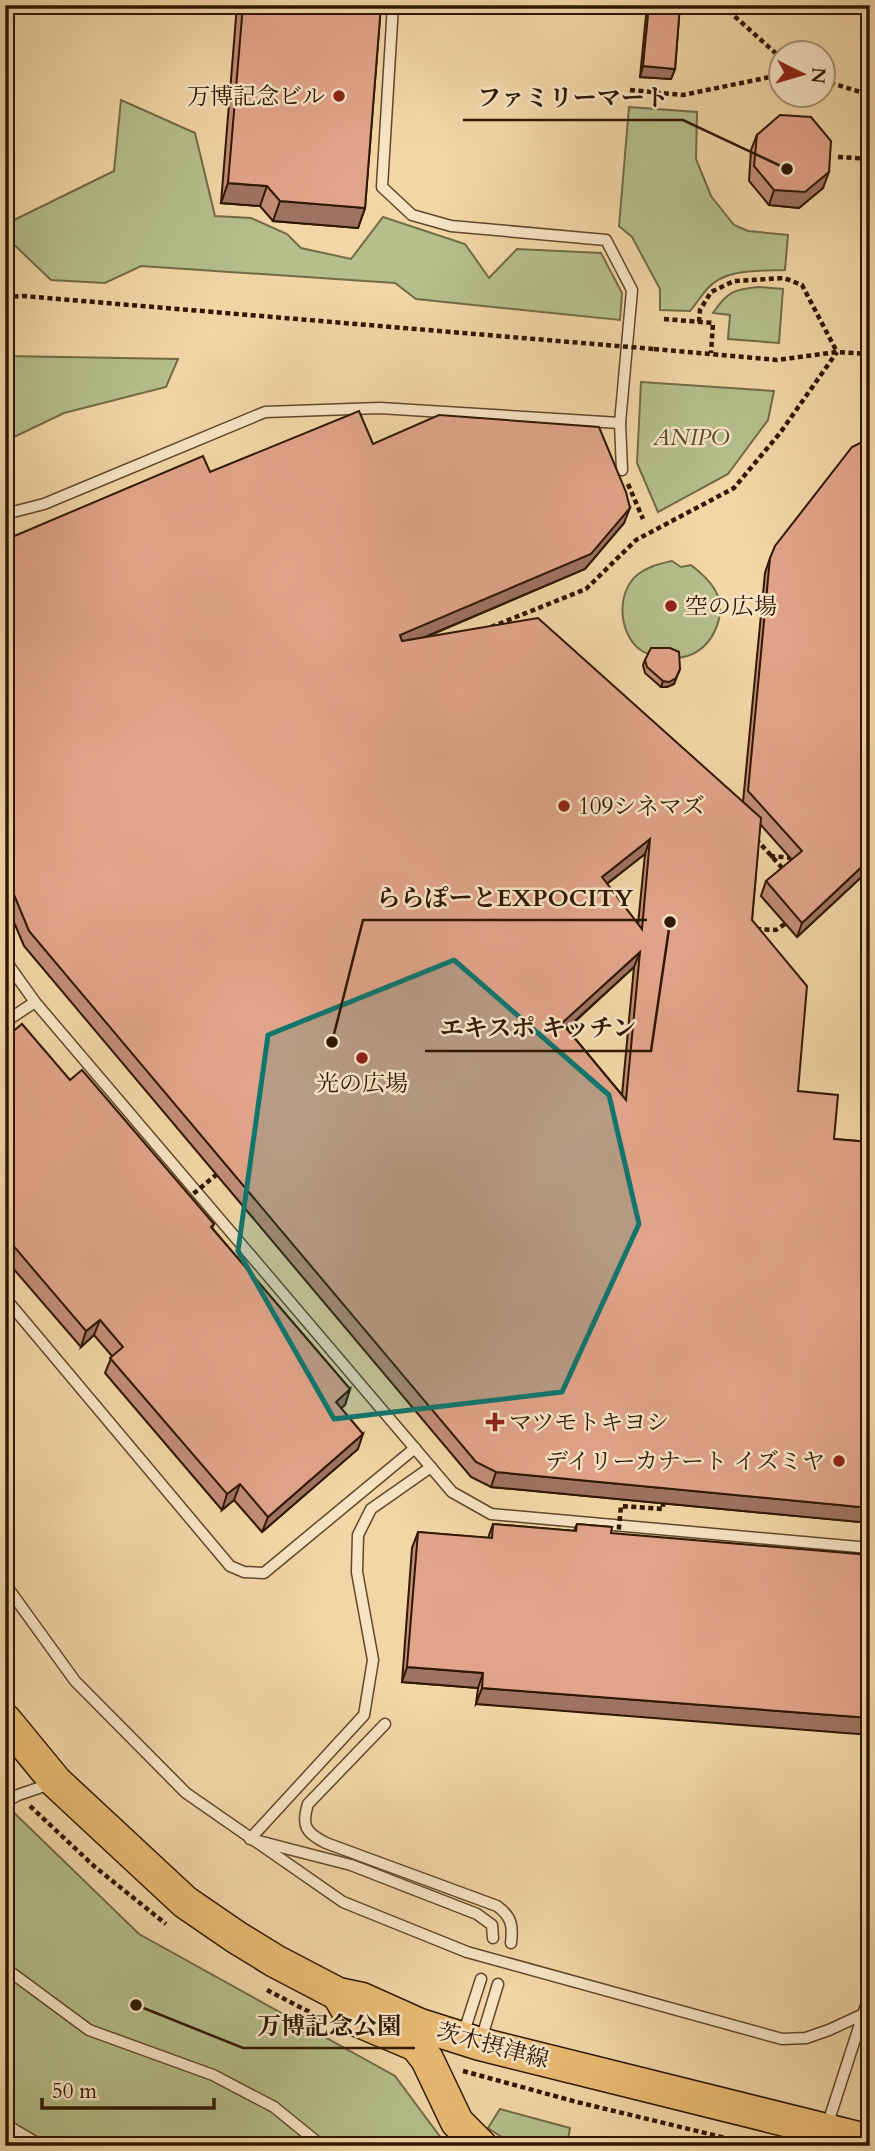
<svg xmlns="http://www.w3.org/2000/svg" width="875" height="2151" font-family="Cardo,'Noto Serif JP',serif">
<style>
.green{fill:#b4bf8c;stroke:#726b46;stroke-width:2}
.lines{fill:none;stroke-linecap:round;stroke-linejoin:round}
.lane-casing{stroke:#60472a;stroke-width:13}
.primary-casing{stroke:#2f1700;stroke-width:35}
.path{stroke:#2f1700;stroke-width:4.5;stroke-dasharray:5 3.5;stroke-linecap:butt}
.lane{stroke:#f7e4c5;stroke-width:10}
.primary{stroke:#e9bb73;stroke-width:32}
.path-bridge{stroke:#2f1700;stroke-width:4.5;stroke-dasharray:5 3.5;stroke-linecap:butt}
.wall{fill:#c28d77;stroke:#2f1700;stroke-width:2;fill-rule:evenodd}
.shaded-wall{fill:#9e7361;stroke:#2f1700;stroke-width:2}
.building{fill:#e1a48a;stroke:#2f1700;stroke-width:2;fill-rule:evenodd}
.marked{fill:#0f766e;fill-opacity:0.2;stroke:#0f766e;stroke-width:5;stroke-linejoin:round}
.poi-dot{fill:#8f2418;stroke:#f7e4c5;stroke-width:2.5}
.labels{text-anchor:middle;stroke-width:5;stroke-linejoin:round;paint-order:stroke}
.poi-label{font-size:23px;fill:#2f1700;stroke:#f7e4c5;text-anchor:start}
.park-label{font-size:23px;font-style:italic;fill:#57492a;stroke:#f7e4c5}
.street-label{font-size:23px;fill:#2f1700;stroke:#f7e4c5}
.leader{fill:none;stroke:#2f1700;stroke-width:2.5}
.callout-dot{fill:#2f1700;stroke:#f7e4c5;stroke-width:2.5}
.callout-label{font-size:24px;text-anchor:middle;font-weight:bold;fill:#2f1700;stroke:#f7e4c5;stroke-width:5;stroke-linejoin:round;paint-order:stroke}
</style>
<rect width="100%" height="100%" fill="#f2d6a6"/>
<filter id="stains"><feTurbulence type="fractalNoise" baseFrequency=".00286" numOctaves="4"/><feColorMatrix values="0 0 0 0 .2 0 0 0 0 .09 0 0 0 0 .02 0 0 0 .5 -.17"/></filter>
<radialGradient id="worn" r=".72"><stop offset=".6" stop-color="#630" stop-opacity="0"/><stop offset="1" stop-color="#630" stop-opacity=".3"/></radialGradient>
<g class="green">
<path d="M121,100L195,133L215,216L251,218L287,234L301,248L351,259L383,217L465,244L489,278L517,249L601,253L622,293L620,320L416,299L395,283L141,266L105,283L51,280L6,237L8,223L114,171Z"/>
<path d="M629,107L697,112L696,159L711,196L734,225L748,231L788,235L785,270C760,271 725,268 707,289C701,296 696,304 690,311L660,310V289L632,237L619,226Z"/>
<path d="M759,287L783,289L779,343L728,339L730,315L713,313C727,292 734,289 759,287Z"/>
<path d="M5,356L178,359L166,387L64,413L10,439H5Z"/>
<path d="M641,382L774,391L768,420L728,474L658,512L637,463Z"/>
<path d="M672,561L681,567L691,565C709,579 725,595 719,619C712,647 691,662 663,657C657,655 648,655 642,651C619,636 615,594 637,575C648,566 659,564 672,561Z"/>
<path d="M5,1804L139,1934L395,2076L447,2146H5Z"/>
<path d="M500,2109L570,2128L567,2146H515L488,2128Z"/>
</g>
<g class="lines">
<defs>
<g id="lane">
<path d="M393,5L382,187L412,215L451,226L606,240L632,290L620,423L622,470"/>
<path d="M5,514L44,504L265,412L380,408L620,423"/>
<path d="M5,960L35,1002L452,1492L491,1514L870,1548"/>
<path d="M5,1022L35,1002"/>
<path d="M5,1298L230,1566L244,1572L264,1573L415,1448"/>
<path d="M431,1467L371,1509L358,1535L357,1572L373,1660L364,1715L250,1839L351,1865L477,1914L492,1925L493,1938"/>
<path d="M5,1584L75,1681L186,1793L343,1902L467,1952L782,2039L806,2038L829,2030L870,2011"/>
<path d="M385,1724L308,1804C301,1826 306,1833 326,1843L497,1906C512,1917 513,1926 511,1943"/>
<path d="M5,1802L18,1795L50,1784"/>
<path d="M5,1968L89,2030L213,2075L274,2107L322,2146"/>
<path d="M463,2035L481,1979"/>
<path d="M481,2040L498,1984"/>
<path d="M5,2124L42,2146"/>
<path d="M827,2126L870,1993"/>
</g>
<g id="primary">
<path d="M5,1720L56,1782L185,1902L236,1937L275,1961L338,1994L362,1999L420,2025L480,2044L870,2141"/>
<path d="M338,1994L352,2018L416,2045L427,2059L457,2122L481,2146"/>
</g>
</defs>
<use href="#lane" class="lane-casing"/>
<use href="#primary" class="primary-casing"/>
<g class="path">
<path d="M722,5L780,57"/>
<path d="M822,80L870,95"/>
<path d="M630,90L683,95L780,75"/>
<path d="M838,157L870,159"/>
<path d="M5,297L23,296L606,345"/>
<path d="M664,319L713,323L711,353"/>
<path d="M699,322L700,310L711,292L734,281L784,278L802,285L837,352"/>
<path d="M654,349L777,360L837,352L870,354"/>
<path d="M863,448L870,439"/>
<path d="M628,484L643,519"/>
<path d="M491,627L586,589L636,540L734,488L780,433L837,352"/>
<path d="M756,839L785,871"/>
<path d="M770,856L794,858"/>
<path d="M756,929L776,930L785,924"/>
<path d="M30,1806L95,1867L166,1924"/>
<path d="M267,1990L321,2018"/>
<path d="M463,2071L577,2102L759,2146"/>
</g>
<use href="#lane" class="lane"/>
<use href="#primary" class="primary"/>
<g class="path-bridge">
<path d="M606,345L654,349"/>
<path d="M187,1199L216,1175"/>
<path d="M618,1538L621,1506L663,1509V1503"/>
</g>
</g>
<g class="wall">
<path d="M237,5H381L365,208L358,228L273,221L260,206L221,203Z"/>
<path d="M647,5H680L675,69L671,79L640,77Z"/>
<path d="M757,135L823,188L799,208L769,205L749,181L751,150Z"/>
<path d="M373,444L624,523L585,569L426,637L743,802L765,573L770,558L870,444V869L797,937L761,896L766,881L792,860L760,824L752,920L798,1091L834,1139L870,1142V1523L491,1487L471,1477L24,946L5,901V540L210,472ZM645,854L638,924L607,884ZM634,967L622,1095L567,1029Z"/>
<path d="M645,660L680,669L674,684L667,687H661L645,673L643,665Z"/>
<path d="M5,1038L70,1080L214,1224L212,1228L350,1389L345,1405L341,1408L358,1449L262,1532L234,1500L222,1510L105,1373L112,1356L94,1335L81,1347L5,1259Z"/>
<path d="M493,1524L574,1531L577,1524L612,1527L476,1704L478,1688L402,1682L412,1548L418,1532L488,1538Z"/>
</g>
<g class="shaded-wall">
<path d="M643,66L675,69L671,79L640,77Z"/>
<path d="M829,172L823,188L799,208L769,205L774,190Z"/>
<path d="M228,183L267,186L260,206L221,203Z"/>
<path d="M280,201L365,208L358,228L273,221Z"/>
<path d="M630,508L624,523L585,569L394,650L400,635Z"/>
<path d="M676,678L674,684L667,687H661L663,681Z"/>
<path d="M650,839L645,854L596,892L602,877Z"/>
<path d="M870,859V869L797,937L802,923Z"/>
<path d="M640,952L634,967L556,1038L562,1023Z"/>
<path d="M100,1320L94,1335L81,1347L86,1331Z"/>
<path d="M350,1389L345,1405L330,1417L336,1402Z"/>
<path d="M363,1434L358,1449L262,1532L268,1517Z"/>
<path d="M496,1472L870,1508V1523L491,1487Z"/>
<path d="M240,1484L234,1500L222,1510L227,1494Z"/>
<path d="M407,1667L483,1673L478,1688L402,1682Z"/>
<path d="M482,1688L870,1718V1735L476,1704Z"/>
</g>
<g class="building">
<path d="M243,5H381L365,208L280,201L267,186L228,183Z"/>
<path d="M649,5H680L675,69L643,66Z"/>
<path d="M780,115L811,117L831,141L829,172L805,192L774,190L754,166L757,135Z"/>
<path d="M359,411L373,444L439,415L599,427L626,492L630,508L591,554L400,635L402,641L538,618L761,818L752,920L807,986L798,1091L838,1095L834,1139L870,1142V1508L496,1472L476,1462L29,931L5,873V540L203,456L210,472ZM650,839L642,929L602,877ZM640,952L626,1100L562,1023Z"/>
<path d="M860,443L870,444V859L802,923L766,881L802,851L748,791L770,558L775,546L852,447Z"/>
<path d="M651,648H670L679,652L680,669L676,678L669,682L663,681L647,667L645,660Z"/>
<path d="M22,1024L70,1080L82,1070L214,1224L211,1227L350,1389L336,1402L363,1434L268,1517L240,1484L227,1494L110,1358L123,1347L100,1320L86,1331L5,1236V1038Z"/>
<path d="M493,1524L576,1531L577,1524L612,1527L611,1533L870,1555V1718L482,1688L483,1673L407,1667L418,1532L492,1538Z"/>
</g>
<path class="marked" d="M454,960L609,1095L639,1224L562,1392L334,1419L238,1251L268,1035Z"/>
<g class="poi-dot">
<circle cx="339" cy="96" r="7"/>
<circle cx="671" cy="606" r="7"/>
<circle cx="564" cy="806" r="7"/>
<circle cx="362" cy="1058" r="7"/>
<path d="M491.5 1411.5h7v7h7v7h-7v7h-7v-7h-7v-7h7z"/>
<circle cx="839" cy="1461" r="7"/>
</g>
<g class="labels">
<g class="poi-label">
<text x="325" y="104" text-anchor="end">万博記念ビル</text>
<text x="685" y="614">空の広場</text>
<text x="578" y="814">109シネマズ</text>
<text x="362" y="1091" text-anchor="middle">光の広場</text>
<text x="509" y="1430">マツモトキヨシ</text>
<text x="825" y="1469" text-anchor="end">デイリーカナート イズミヤ</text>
</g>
<g class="park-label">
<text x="691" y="445">ANIPO</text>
</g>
<g class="street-label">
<text transform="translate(493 2045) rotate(15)" y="8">茨木摂津線</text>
</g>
</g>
<path class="leader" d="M787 169L683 120H463M332 1042L363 920H647M670 922L651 1051H425M136 2005L243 2048H415"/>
<g class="callout-dot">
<circle cx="787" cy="169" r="7"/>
<circle cx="332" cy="1042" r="7"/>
<circle cx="670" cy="922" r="7"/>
<circle cx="136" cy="2005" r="7"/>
</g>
<g class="callout-label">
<text x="573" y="106">ファミリーマート</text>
<text x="505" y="906">ららぽーとEXPOCITY</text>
<text x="538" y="1036">エキスポ キッチン</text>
<text x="329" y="2034">万博記念公園</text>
</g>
<rect width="875" height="2151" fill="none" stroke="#f2d6a6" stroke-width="28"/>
<rect x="7" y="7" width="861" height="2137" fill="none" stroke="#2f1700" stroke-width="3.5"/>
<rect x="14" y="14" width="847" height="2123" fill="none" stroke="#2f1700" stroke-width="2"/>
<g transform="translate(802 74) rotate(95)"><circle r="33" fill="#f7e4c5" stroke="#a79276" stroke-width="2"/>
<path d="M0-5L12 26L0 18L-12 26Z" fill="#8f2418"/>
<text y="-10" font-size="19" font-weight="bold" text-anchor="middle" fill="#2f1700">N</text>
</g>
<path d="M42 2098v10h172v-10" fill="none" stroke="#2f1700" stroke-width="3.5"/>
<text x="52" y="2098" font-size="21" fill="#2f1700" stroke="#f7e4c5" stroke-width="5" paint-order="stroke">50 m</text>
<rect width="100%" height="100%" filter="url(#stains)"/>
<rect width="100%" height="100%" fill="url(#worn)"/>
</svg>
